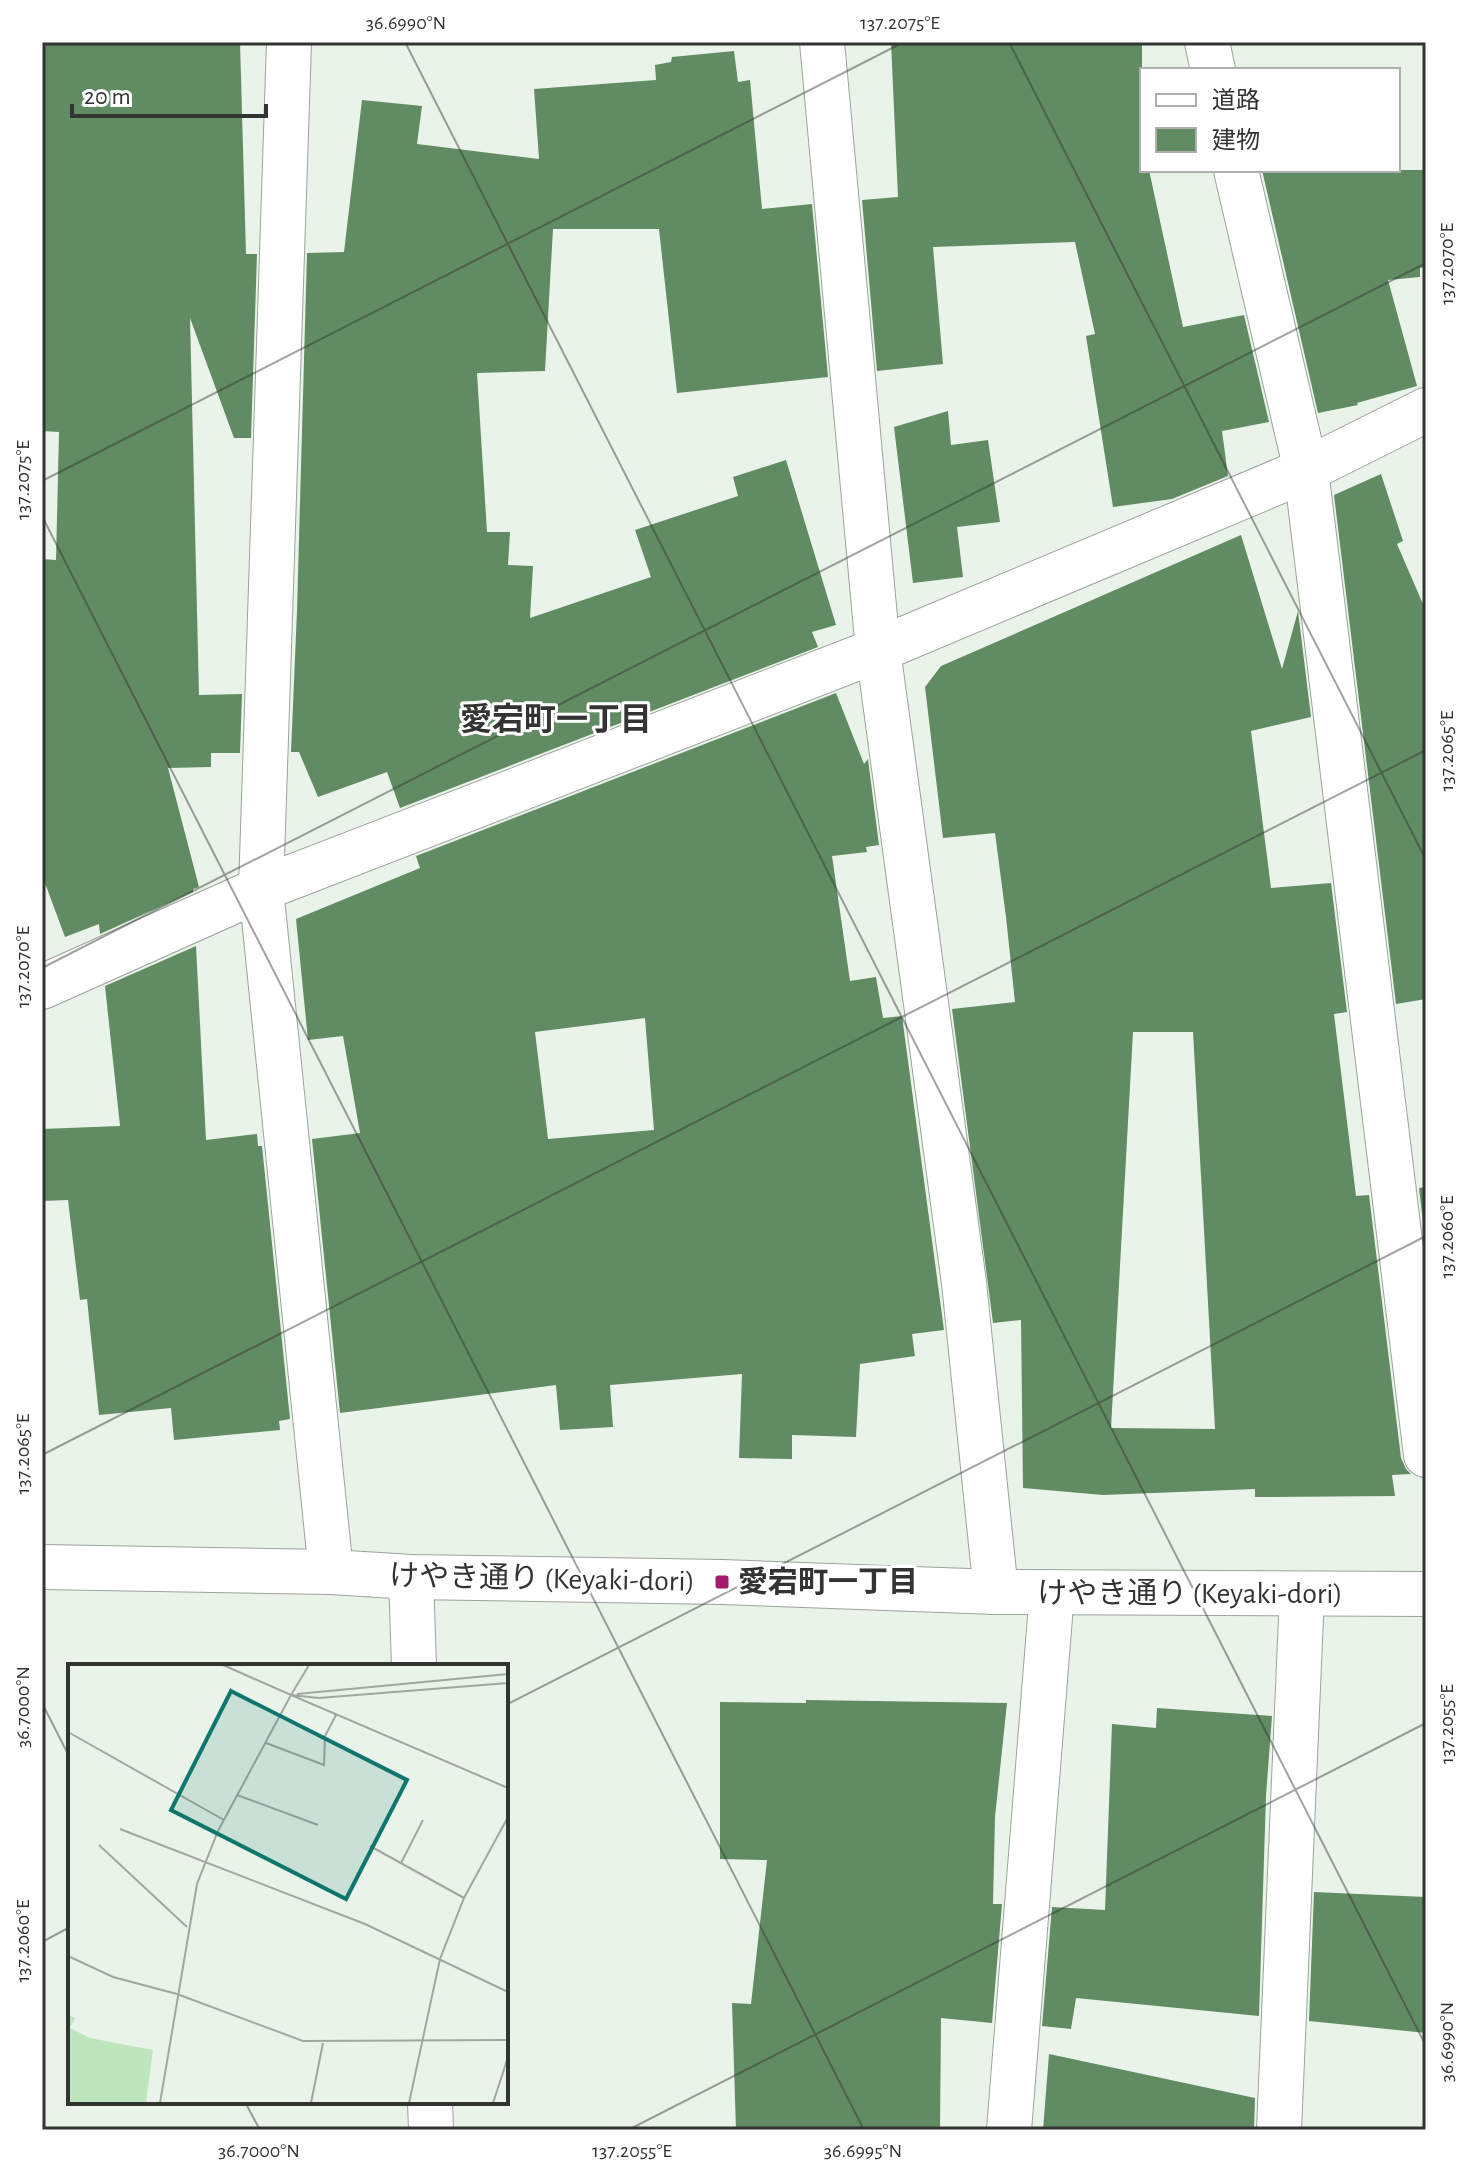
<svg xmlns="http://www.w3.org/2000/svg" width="1468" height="2172" font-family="'Alegreya Sans','Noto Sans JP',sans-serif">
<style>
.building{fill:#618b62;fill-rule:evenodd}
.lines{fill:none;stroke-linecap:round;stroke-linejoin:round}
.minor-casing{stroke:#9ba39b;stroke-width:46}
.tertiary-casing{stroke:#9ba39b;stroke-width:46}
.minor{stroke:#fff;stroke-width:44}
.tertiary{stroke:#fff;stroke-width:44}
.ticks{fill:none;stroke:#313431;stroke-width:2;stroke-opacity:0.45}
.poi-dot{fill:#a21c69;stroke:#fff;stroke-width:3}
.labels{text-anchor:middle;stroke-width:6;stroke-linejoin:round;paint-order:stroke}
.street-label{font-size:30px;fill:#313431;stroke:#fff}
.poi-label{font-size:30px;font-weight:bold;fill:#313431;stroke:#fff;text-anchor:start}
.neighbourhood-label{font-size:32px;font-weight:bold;fill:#313431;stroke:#fff}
.inset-road{fill:none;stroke:#a0a7a0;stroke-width:2}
.view{fill:#0f766e;fill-opacity:0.15;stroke:#0f766e;stroke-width:4}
.inset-edge{fill:none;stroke:#313431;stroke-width:4}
.neatline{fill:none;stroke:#313431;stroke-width:3}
.ticks-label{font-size:20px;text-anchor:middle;fill:#313431}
</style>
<rect width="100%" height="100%" fill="#eaf3ea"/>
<g class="building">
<path d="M45,42H240L246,254H257L251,438H234L190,318L199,695L242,694L240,753H211V767L168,768L199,887L193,889V892L100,934L99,924L65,937L42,875V559L56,560L59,432L42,431V154Z"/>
<path d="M891,42H1142V170H1149L1183,327L1244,315L1269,422L1222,431L1228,476L1172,499L1113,507L1086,336L1095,334L1075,242L933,247L943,364L877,371L862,200L898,197Z"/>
<path d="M734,51L738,82L750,80L762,209L812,204L828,377L677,393L659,229H553L545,371L477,373L487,532H510L508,565L533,566L530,618L651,577L635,530L738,496L733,477L786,460L836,625L812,632L818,647L400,808L387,772L318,797L299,752H291L297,611L307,253L344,252L362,100L422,106L417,144L539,159L534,89L656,80L655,65L671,62L672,57Z"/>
<path d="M1262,170H1426V267L1420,268V277L1388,280L1417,386L1357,403L1358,405L1318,413Z"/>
<path d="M948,411L951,445L988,440L1000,522L957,527L963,577L913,583L894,427Z"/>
<path d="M1381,474L1403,541L1397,544L1426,611V999L1396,1004L1334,495Z"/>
<path d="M1241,535L1282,669L1298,611L1311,717L1251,731L1271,888L1331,883L1347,1012L1334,1014L1356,1196L1369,1195L1401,1458L1406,1469L1411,1474L1392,1475L1395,1496L1255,1497V1489L1103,1495L1023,1488L1021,1320L993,1323L952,1009L1015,1002L1006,917L995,833L943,838L925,687L941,666ZM1133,1032H1193L1215,1429L1111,1428Z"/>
<path d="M836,693L864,764L868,759L879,845L866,847L867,852L832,856L850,981L876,977L883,1018L902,1016L944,1330L912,1334L915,1356L860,1364L856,1437L792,1435V1459L739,1458L742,1374L610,1385L613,1427L560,1430L556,1385L340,1413L312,1139L360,1133L343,1036L308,1040L296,919L420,868L416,856ZM645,1018L654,1130L548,1139L535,1032Z"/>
<path d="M196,946L206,1140L257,1134L258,1146H262L290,1419L279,1421L280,1430L174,1440L171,1408L99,1415L87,1299L80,1300L68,1200L42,1201V1129L120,1126L105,986Z"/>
<path d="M1426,1187V1248L1419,1188Z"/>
<path d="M806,1700L1007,1703L995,1817L993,1904H1002L992,2023L941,2018L940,2130H736L732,2003L751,2004L767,1860L720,1859V1702L806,1703Z"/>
<path d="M1157,1708L1272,1716L1266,1796L1259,2016L1076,1998L1071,2029L1042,2026L1052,1907L1105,1910L1112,1724L1156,1728Z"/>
<path d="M1314,1892L1426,1897V2033L1309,2021Z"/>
<path d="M1049,2054L1255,2098L1254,2130H1043Z"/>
</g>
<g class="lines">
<defs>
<g id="minor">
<path d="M289,42L261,889L878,650L1306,470L1426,410"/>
<path d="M822,42L878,650"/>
<path d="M1207,42L1213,70"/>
<path d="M1236,170L1306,470L1426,1455"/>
<path d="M411,1577L414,1666"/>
<path d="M430,2102L431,2130"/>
<path d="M1009,2130L1052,1592"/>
</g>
<g id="tertiary">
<path d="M878,650L964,1283L996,1592"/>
<path d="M42,987L261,889L331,1572"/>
<path d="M42,1567L331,1572L411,1577L722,1582L996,1592L1426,1594"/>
<path d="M1279,2130L1302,1594"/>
</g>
</defs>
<use href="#minor" class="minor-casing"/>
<use href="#tertiary" class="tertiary-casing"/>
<use href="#minor" class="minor"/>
<use href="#tertiary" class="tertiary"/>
</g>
<path class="ticks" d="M405,42L1426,2046M1009,42L1426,860M42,481L904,42M42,516L864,2130M42,968L1426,263M42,1455L1426,750M42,1703L70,1758M506,1705L1426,1236M42,1942L70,1927M245,2102L260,2130M628,2130L1426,1723"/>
<rect class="poi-dot" x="714" y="1574" width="16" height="16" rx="4"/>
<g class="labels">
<g class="street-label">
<text transform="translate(542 1578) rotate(1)" y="10">けやき通り (Keyaki-dori)</text>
<text x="1190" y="1603">けやき通り (Keyaki-dori)</text>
</g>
<g class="poi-label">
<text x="738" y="1592">愛宕町一丁目</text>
</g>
<g class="neighbourhood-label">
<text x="556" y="730">愛宕町一丁目</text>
</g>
</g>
<g transform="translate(68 1664)">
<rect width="440" height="440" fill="#eaf3ea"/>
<path d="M0,351L7,354L2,364L22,374L85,386L78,439H0Z" fill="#bde6bd"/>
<path class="inset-road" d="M155,1L223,31L251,34L440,19M241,1L223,31L440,124M229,30L440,10M0,68L156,156M198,79L256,101L257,72L268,51M169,131L250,161M52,165L297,260L440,328M31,181L119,263M302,182L396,234M333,199L355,156M0,292L45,313L109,330L235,377L440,376M92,439L129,220L150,167L223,31M243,439L255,379M341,439L372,295L396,234L440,153M425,439L440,393"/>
<path class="view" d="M163,27L339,116L278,235L103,146Z"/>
<rect width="440" height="440" class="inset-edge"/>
</g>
<rect width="1468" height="2172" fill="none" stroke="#ffffff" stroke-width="88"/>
<rect x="1140" y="68" width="260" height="104" fill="#ffffff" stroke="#adaead" stroke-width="2"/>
<rect x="1156" y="94" width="40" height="12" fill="#ffffff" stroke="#adaead" stroke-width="2"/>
<text x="1212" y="108" font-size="24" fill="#313431">道路</text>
<rect x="1156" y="128" width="40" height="24" fill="#618b62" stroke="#adaead" stroke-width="2"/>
<text x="1212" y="148" font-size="24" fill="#313431">建物</text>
<path d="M72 104v12h194v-12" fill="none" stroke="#313431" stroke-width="4"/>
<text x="84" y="104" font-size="24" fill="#313431" stroke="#ffffff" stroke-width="6" paint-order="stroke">20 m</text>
<rect x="44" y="44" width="1380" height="2084" class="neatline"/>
<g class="ticks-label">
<text x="406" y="29">36.6990°N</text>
<text x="900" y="29">137.2075°E</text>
<text transform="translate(1446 264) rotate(-90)" y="7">137.2070°E</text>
<text transform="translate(22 480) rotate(-90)" y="7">137.2075°E</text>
<text transform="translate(1446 751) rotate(-90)" y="7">137.2065°E</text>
<text transform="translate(22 967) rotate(-90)" y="7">137.2070°E</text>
<text transform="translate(1446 1237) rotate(-90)" y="7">137.2060°E</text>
<text transform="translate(22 1454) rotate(-90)" y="7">137.2065°E</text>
<text transform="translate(22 1707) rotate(-90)" y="7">36.7000°N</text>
<text transform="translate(1446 1724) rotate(-90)" y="7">137.2055°E</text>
<text transform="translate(22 1941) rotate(-90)" y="7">137.2060°E</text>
<text transform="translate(1446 2042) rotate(-90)" y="7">36.6990°N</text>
<text x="259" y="2157">36.7000°N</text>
<text x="632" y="2157">137.2055°E</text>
<text x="863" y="2157">36.6995°N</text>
</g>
</svg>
